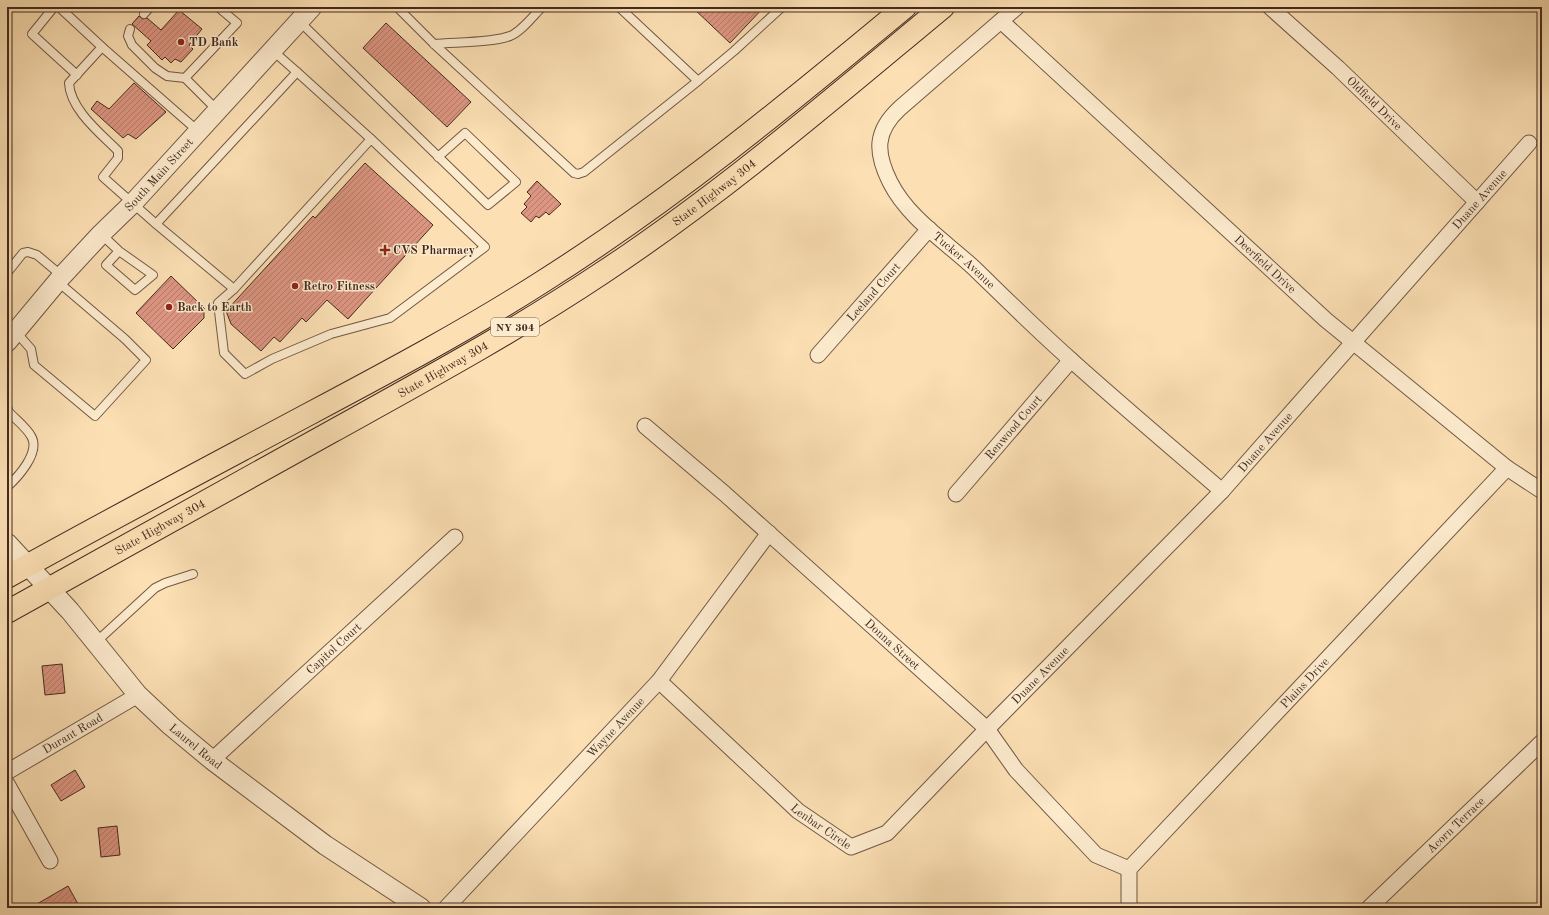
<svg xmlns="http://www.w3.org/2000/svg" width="1549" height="915" font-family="'Old Standard TT',serif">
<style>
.building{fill:url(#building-hatch);stroke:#422a20}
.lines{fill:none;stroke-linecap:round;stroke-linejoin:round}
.service-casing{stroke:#705845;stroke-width:10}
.minor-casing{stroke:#705845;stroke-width:17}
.tertiary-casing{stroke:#705845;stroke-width:21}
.primary-casing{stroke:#422a20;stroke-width:24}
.service{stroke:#fdebce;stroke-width:8}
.minor{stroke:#fdebce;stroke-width:15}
.tertiary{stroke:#fdebce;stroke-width:19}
.primary{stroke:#fce0b4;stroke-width:22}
.poi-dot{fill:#8f2418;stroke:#fdebce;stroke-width:1.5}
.labels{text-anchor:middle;stroke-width:3;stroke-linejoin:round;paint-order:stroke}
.shield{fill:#fdebce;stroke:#7a6454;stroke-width:1}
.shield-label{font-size:11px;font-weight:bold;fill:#422a20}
.poi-label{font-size:12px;font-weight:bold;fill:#422a20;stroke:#fdebce;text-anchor:start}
.street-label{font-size:12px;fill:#422a20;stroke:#fdebce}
</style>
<defs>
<pattern id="building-hatch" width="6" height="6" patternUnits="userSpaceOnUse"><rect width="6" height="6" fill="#de9683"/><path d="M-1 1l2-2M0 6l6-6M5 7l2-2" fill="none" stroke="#b67b6b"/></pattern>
</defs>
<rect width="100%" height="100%" fill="#fce0b4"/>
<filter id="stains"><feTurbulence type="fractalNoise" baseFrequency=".005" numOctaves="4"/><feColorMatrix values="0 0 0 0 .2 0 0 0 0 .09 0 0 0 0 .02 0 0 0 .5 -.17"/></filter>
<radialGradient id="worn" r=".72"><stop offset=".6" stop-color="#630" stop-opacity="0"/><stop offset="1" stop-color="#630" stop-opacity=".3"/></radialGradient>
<g class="building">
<path d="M692,7H764L730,43Z"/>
<path d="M179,10L202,29L189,45L193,49L181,62L175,59L171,63L165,57L162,60L147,45L151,41L132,24L139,16L143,19L147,18L161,30Z"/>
<path d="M386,23L471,102L447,127L363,48Z"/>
<path d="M134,83L166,112L136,139L128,134L123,138L91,109L97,101L109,109Z"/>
<path d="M365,163L433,225L348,319L327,300L306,322L302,318L280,342L274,337L261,351L231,324L226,311L313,216L315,218Z"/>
<path d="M537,181L561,204L549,215L546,212L539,218L536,216L531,222L521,213L527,207L524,204L531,196L527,192Z"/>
<path d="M171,276L204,308V318L173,349L136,313Z"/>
<path d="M62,664L65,693L45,695L42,666Z"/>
<path d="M75,770L85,787L61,801L51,785Z"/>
<path d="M117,826L120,855L101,857L98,828Z"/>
<path d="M68,886L78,904L72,908H30Z"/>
</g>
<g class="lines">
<defs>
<g id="service">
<path d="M54,7L32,34L77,75"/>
<path d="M59,7L102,47L198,131"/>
<path d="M397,7L434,44L574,173L578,174L584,172L698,81L619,7"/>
<path d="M144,14L150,7"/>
<path d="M299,21L488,205L516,182L465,133L438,157"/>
<path d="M130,29L128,36L132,45L155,68L167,76L185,78L217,110"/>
<path d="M434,44C454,42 492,43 510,36C521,32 534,15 542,7"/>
<path d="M102,47L69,83C70,109 100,133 118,151V158L103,177L156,224L234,289L371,139L297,72L156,224"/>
<path d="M272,50L297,72"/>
<path d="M185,78L237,23L218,7"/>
<path d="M698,81L734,51L782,7"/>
<path d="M101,234L119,251L153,275L135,290L106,265L119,251"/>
<path d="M7,273L23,253L28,252L37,255L62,276"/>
<path d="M234,289L218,303L224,353L245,374L272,359L331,334L390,318L485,247L371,139"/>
<path d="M16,332L31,349L34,365L95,416L146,360L125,339L57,281"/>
<path d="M7,406L8,411C15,419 26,427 31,436C41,452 18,477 7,487"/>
<path d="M95,643L155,588L165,583L193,574"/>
</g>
<g id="minor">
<path id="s1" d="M1017,7L900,108C875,131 875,152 890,182C908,218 945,241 974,268C1006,299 1037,330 1071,360C1120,404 1171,447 1222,491"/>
<path id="s2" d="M1270,7L1338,68L1477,202"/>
<path id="s3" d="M1001,21L1326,320L1507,468L1542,491"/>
<path id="s4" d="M818,355L929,229"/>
<path id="s5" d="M645,426L725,494L987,729L1016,770L1096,855L1129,869"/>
<path id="s6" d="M956,494L1071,360"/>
<path id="s7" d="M659,681L798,811L851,847L887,833L987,729L1222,491L1529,143"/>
<path id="s8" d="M212,760L455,537"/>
<path id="s9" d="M7,772L138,695"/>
<path d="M7,784L50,861"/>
<path id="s10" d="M446,908L659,681L769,533"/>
<path id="s11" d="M1129,908V869L1507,468"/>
<path id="s12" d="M1369,908L1542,742"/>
</g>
<g id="tertiary">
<path id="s13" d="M7,342L62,276L101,234L133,203L312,7"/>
<path id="s14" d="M7,543L70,611L138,695L171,726L212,760L325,845L421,908"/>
</g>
<g id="primary">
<path d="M7,577C107,521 208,468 309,414C388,372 467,330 542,282C672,200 787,105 905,7"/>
<path id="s15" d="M7,612C115,552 223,492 331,432C423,381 515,331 602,273C723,193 832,99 943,7"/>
</g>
</defs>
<use href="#service" class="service-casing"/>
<use href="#minor" class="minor-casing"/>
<use href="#tertiary" class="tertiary-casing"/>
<use href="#primary" class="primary-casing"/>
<use href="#service" class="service"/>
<use href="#minor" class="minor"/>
<use href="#tertiary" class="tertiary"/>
<use href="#primary" class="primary"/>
</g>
<g class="poi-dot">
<circle cx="181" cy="42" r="4"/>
<path d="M383 244h4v4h4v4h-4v4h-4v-4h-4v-4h4z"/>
<circle cx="295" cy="286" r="4"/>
<circle cx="169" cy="307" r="4"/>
</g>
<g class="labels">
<rect class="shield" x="491" y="318" width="48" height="18" rx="3"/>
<g class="shield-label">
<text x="515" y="331">NY 304</text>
</g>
<g class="poi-label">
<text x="189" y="46">TD Bank</text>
<text x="393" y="254">CVS Pharmacy</text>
<text x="303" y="290">Retro Fitness</text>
<text x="177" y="311">Back to Earth</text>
</g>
<g class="street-label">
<text dy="4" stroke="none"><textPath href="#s2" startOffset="142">Oldfield Drive</textPath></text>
<text dy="4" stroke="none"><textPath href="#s13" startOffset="226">South Main Street</textPath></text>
<text dy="4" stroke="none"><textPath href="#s15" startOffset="823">State Highway 304</textPath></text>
<text dy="4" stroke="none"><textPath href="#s7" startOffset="1161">Duane Avenue</textPath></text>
<text dy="4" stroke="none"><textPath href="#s1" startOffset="345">Tucker Avenue</textPath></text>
<text dy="4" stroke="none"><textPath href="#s3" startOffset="359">Deerfield Drive</textPath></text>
<text dy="4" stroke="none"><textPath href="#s4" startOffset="84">Leeland Court</textPath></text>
<text dy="4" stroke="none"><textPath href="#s15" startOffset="499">State Highway 304</textPath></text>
<text dy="4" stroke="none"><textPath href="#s6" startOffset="88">Renwood Court</textPath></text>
<text dy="4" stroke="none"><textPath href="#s7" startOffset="837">Duane Avenue</textPath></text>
<text dy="4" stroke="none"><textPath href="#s15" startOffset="175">State Highway 304</textPath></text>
<text dy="4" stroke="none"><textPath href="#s5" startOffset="330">Donna Street</textPath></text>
<text dy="4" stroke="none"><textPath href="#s8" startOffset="165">Capitol Court</textPath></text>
<text dy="4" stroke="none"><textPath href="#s7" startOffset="513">Duane Avenue</textPath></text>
<text dy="4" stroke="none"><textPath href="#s11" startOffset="295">Plains Drive</textPath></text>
<text dy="4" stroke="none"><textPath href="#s10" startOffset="248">Wayne Avenue</textPath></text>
<text dy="4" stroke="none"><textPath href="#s9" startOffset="76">Durant Road</textPath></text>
<text dy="4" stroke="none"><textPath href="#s14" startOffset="278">Laurel Road</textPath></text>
<text dy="4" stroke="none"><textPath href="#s7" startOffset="218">Lenbar Circle</textPath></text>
<text dy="4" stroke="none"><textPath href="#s12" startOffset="120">Acorn Terrace</textPath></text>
</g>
</g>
<rect width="1549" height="915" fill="none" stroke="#fce0b4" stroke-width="24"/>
<rect x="8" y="8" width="1533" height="899" fill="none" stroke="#422a20" stroke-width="2"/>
<rect x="12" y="12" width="1525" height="891" fill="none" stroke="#422a20"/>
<rect width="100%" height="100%" filter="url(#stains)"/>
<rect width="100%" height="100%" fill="url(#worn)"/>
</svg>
